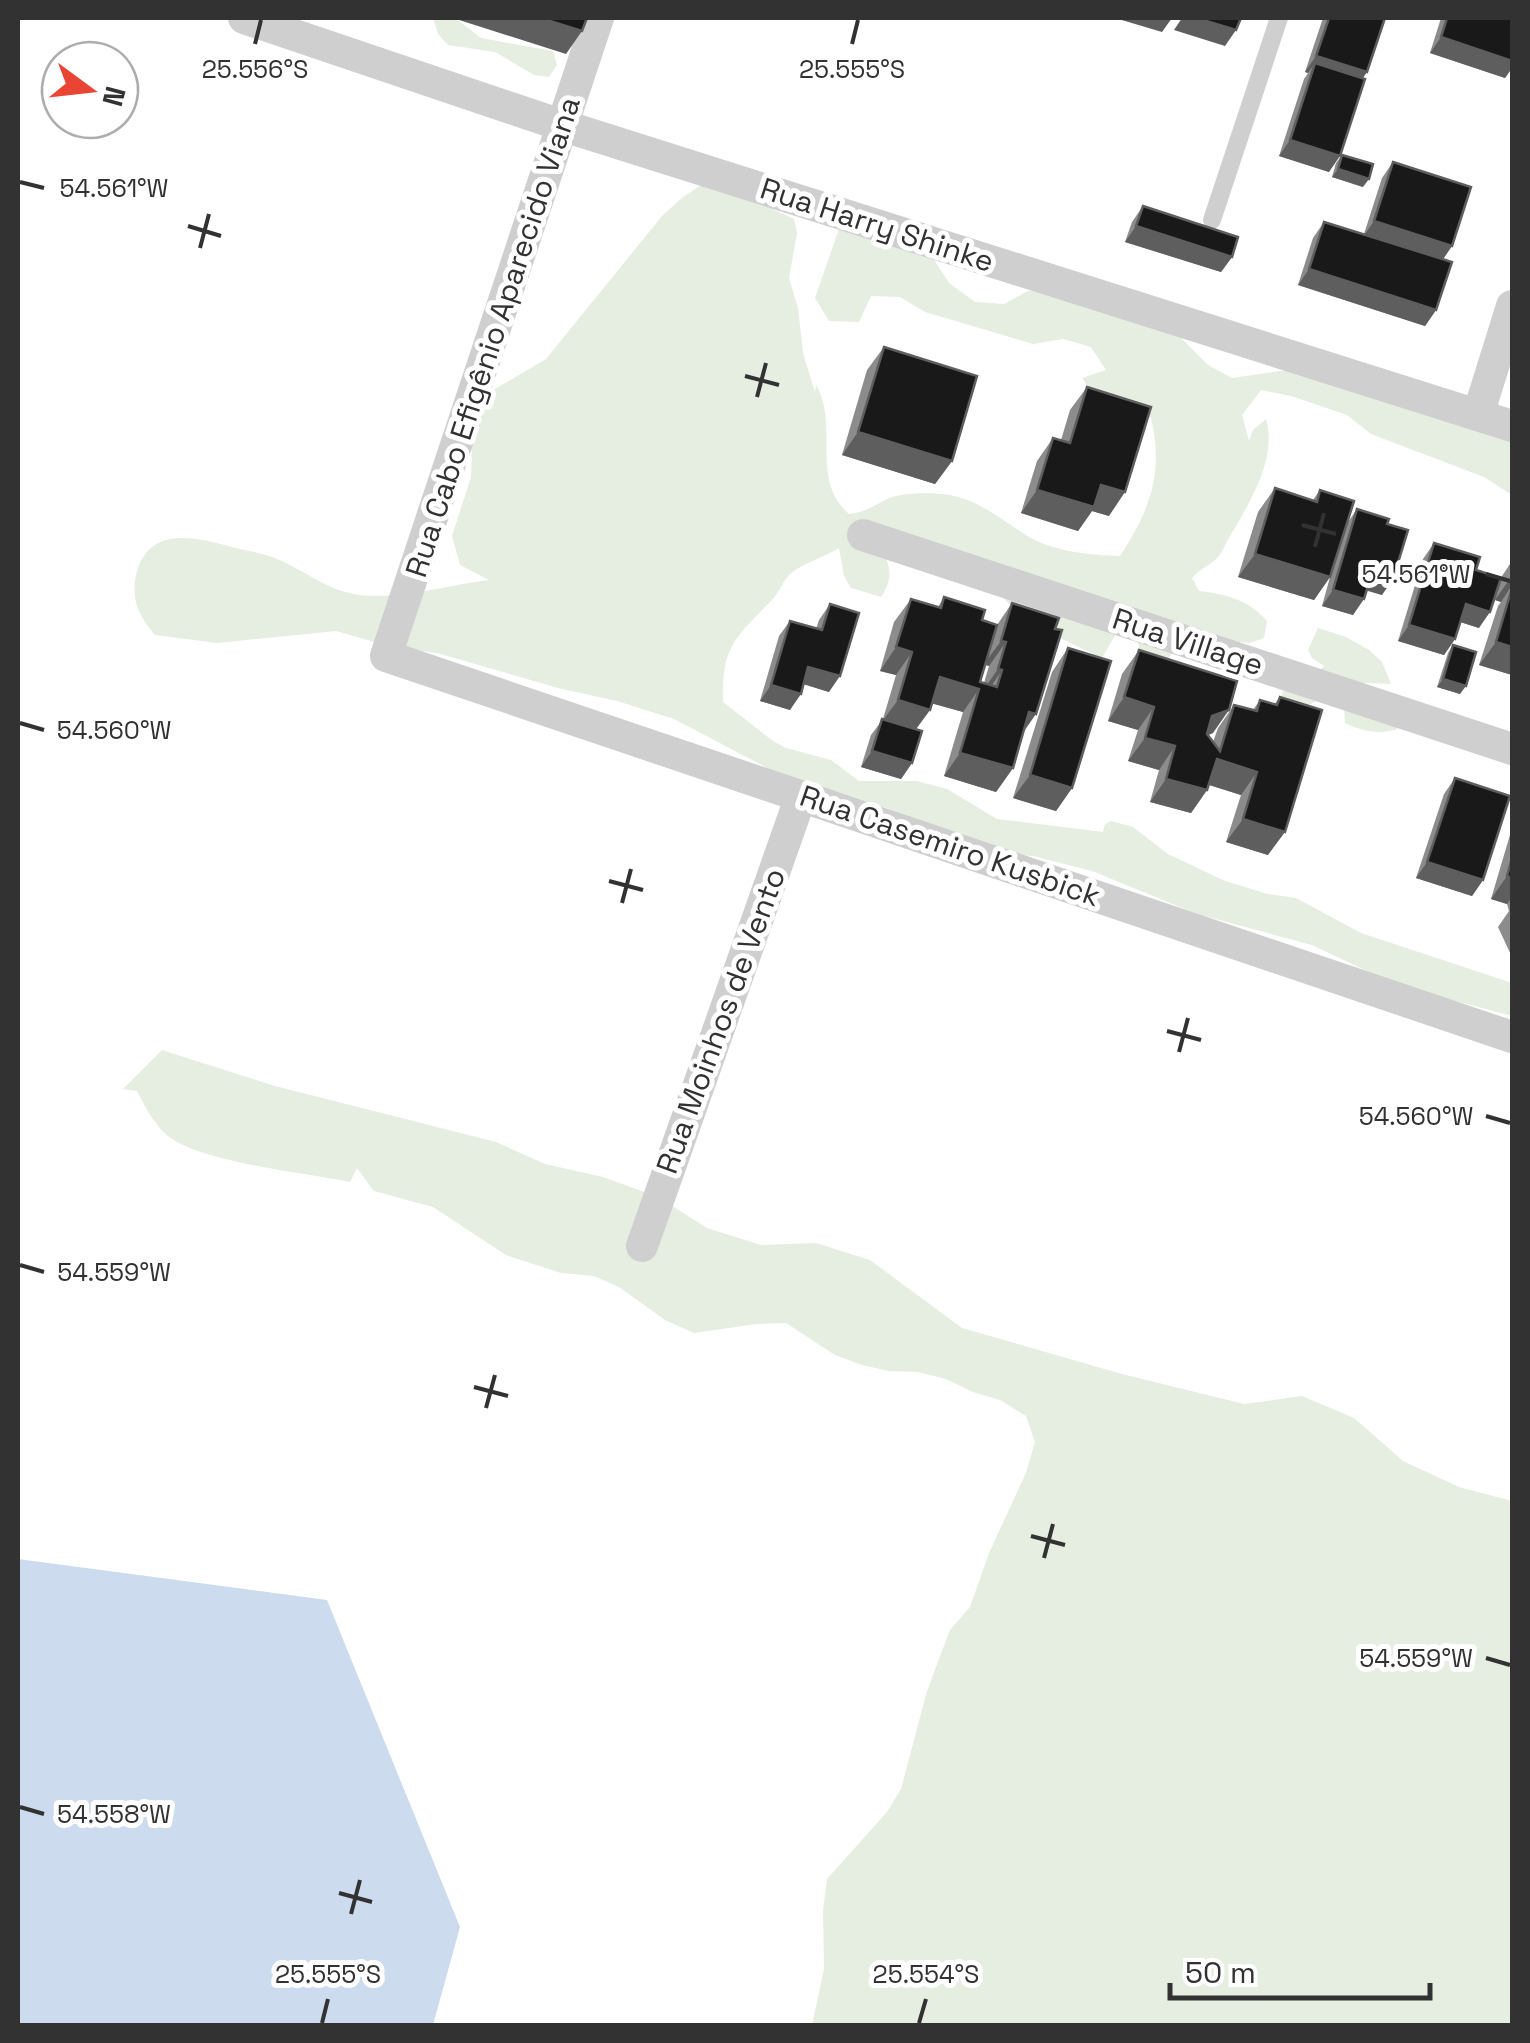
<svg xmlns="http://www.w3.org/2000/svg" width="1530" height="2043" font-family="'Space Grotesk',sans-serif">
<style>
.green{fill:#e5eee0}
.water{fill:#ccdbee}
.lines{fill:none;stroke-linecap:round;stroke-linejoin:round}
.lane{stroke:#cfcfcf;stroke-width:18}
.street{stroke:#cfcfcf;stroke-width:32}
.wall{fill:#8c8c8c;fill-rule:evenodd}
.shaded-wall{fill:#5e5e5e}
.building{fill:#191919;stroke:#5e5e5e;stroke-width:2.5}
.ticks{fill:none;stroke:#323232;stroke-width:4}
.labels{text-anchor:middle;stroke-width:10;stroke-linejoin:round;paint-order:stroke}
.street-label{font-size:30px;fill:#323232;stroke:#fff}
.ticks-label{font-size:25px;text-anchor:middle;fill:#323232;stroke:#fff;stroke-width:10;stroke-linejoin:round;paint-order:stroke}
</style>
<rect width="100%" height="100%" fill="#fff"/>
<g class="green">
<path d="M433,18H455L481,38L553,51L557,65L549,77L534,75L495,52L448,45L438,34Z"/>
<path d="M709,180L794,219L797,233L789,278L798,308L803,353L815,392L816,385C840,426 809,479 849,514C865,512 872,507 885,500C900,492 937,492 954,496C982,502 1006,523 1029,537C1055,552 1091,555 1120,556C1150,510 1164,473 1151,418L1128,403L1098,401L1082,378L1106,370L1091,347L1063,339L1033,344L925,312L900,297L871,296L859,322L829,321L815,298L842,220L933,258L949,283L975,302L1004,304L1028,291H1058L1167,324L1208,365L1232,378L1294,369L1512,436V495L1484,477L1371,434L1347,415L1291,396L1261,390L1242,415L1249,441L1253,430L1266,419C1278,459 1248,505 1229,538C1225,544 1222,554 1216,559C1209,566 1199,569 1192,578L1199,591C1226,594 1249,600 1267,621L1264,638L1250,643L1219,640L1175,648L1167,661L1140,652L1137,638L1118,630L1102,658L1024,621L981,573L883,552C892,570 892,580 881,597L851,588L844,576L839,548C825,557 803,563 790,574C783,581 779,593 772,600C736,637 721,646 723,702L773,741L786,748L831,760L859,781H917L947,789L997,819L1103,832L1105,824L1111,821L1133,827L1168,854L1225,881L1268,894L1296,898L1361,933L1512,983V1016L1430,994L1371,973L1312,945L1197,914L1092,871L1033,856L996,852L887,808L830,793L777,773L674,719L617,701L558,688L437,653L392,647L336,631L217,643L155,635C141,618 132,604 135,581C144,525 192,536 232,547C247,551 263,553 277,559C306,571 327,591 360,595C397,600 450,585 489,580L460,565L452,536L471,477L472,447L490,392L546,359L662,216L683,197Z"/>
<path d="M1318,628L1346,637L1369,650L1382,662L1391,684L1365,683L1363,691L1401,723L1397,729C1379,735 1362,731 1345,723L1344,707L1320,699L1298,711L1280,700L1285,685L1319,671L1324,666L1312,658L1308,650Z"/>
<path d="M162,1050L275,1086L496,1142L545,1164L603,1177L658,1197L707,1228L761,1245L816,1243L870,1260L962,1328L1122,1374L1244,1404L1302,1396L1354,1418L1403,1461L1459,1487L1512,1501V2025H812L824,1969L823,1910L827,1879L887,1812L901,1789L927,1691L950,1630L970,1607L989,1553L1026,1473L1035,1442L1026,1416L1000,1400L973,1392L946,1379L918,1372L889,1371L862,1365L835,1355L786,1323L756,1324L694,1333L665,1320L619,1287L594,1276L561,1273L506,1255L433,1207L374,1191L357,1168L350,1182C306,1173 200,1162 168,1136C153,1123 146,1108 137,1091L123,1089Z"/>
</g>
<path class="water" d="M18,1559L327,1600L460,1927L433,2025H18Z"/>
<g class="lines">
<path class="lane" d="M1212,220L1279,18"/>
<g class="street">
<path d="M244,18L564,126L1512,426"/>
<path d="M598,18L386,656L1512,1037"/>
<path d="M1478,415L1512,306"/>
<path d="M863,535L1512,749"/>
<path d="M642,1246L801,796"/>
</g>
</g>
<g class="wall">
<path d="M1323,18H1385L1329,172L1279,156L1304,79L1308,73L1305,72Z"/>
<path d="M1441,18H1512V68L1505,78L1430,53Z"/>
<path d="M1342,155L1363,187L1332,177L1336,163Z"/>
<path d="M1393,162L1452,246L1443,259L1436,310L1425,326L1298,285L1313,238L1324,222L1364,234L1382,178Z"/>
<path d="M1143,206L1232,257L1221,272L1125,242L1132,222Z"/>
<path d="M884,347L952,461L935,484L842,455L867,370Z"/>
<path d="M1087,387L1109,516L1092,511L1078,531L1021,513L1037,461L1053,438L1061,440L1070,410Z"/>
<path d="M1275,488L1313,500L1320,490L1346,525L1357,509L1387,524L1382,595L1367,590L1353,615L1322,606L1330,577L1314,600L1238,577L1258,512Z"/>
<path d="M1434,543L1476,570L1479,628L1460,622L1455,639L1444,655L1398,641L1423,559Z"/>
<path d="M1512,561V675L1479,665L1498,606L1501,602L1495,600L1502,576Z"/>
<path d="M944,597L982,620L997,625L1012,603L1024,732L1013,768L996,792L944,776L963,712L932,703L930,710L916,729L912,763L901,779L861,767L871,735L883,719L896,675L880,671L894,622L911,599L938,607ZM985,665L989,666L984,683L980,682Z"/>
<path d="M830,604L829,692L803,684L790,710L760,701L779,636L790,621L816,629L819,620Z"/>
<path d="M1453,645L1460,694L1437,687L1448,653Z"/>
<path d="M1068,648L1072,788L1056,811L1013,798L1052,672Z"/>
<path d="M1139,650L1213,733L1208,735L1213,742L1218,728L1234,705L1253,710L1260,700L1274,705L1280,697L1268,855L1226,842L1241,795L1209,785L1207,790L1191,813L1150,802L1159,770L1128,761L1138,730L1108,721L1122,674Z"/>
<path d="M1455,778L1483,880L1472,896L1416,878L1444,794Z"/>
<path d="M1512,828V954L1511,955L1498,927L1509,911L1507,904L1491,899Z"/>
</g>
<g class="shaded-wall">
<path d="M458,18H540L582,31L566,54L456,19Z"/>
<path d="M1115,18H1172L1162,32Z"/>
<path d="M1182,18H1196L1236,30L1225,46L1174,30Z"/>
<path d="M1441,37L1512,61V68L1505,78L1430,53Z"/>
<path d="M1316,56L1367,72L1356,88L1315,63L1308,73L1305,72Z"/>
<path d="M1290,140L1340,156L1329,172L1279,156Z"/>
<path d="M1338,169L1369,179L1363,187L1332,177Z"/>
<path d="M1374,221L1452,246L1441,262L1363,237Z"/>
<path d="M1136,226L1232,257L1221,272L1125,242Z"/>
<path d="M1309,269L1436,310L1425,326L1298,285Z"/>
<path d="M858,432L952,461L935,484L842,455Z"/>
<path d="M1101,485L1125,492L1109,516L1092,511L1078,531L1021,513L1037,490Z"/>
<path d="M1255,554L1330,577L1314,600L1238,577Z"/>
<path d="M1372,573L1393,579L1382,595L1361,589Z"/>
<path d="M1511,577H1512V585L1501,602L1495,600Z"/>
<path d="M1333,590L1364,599L1353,615L1322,606Z"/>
<path d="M1466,604L1490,612L1479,628L1454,620Z"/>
<path d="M1409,625L1455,639L1444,655L1398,641Z"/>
<path d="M1001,641L1006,642L989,666L984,664Z"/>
<path d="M1496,642L1512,647V675L1479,665Z"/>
<path d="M896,647L912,652L896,675L880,671Z"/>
<path d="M808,667L840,676L829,692L797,682Z"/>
<path d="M998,669L1002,670L986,694L982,692Z"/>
<path d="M940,677L979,689L963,712L923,701Z"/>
<path d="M1443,679L1466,686L1460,694L1437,687Z"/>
<path d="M771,685L801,694L790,710L760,701Z"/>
<path d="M1124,697L1154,707L1138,730L1108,721Z"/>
<path d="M898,700L930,710L913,733L881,723Z"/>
<path d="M1229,710L1213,733L1196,740L1212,716Z"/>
<path d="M1029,712L1036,714L1020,737Z"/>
<path d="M1145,738L1175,746L1159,770L1128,761Z"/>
<path d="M872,751L912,763L901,779L861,767Z"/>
<path d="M960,753L1013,768L996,792L944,776Z"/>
<path d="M1217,759L1257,772L1241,795L1200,782Z"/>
<path d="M1030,775L1072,788L1056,811L1013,798Z"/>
<path d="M1166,779L1207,790L1191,813L1150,802Z"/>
<path d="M1243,819L1285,832L1268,855L1226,842Z"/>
<path d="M1427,862L1483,880L1472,896L1416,878Z"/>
<path d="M1507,876L1512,878V897L1507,904L1491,899Z"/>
</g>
<g class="building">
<path d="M540,18H587L582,31Z"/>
<path d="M1196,18H1241L1236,30Z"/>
<path d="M1329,18H1385L1367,72L1316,56Z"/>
<path d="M1447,18H1512V61L1441,37Z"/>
<path d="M1315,63L1365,79L1340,156L1290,140Z"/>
<path d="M1342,155L1373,164L1369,179L1338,169Z"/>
<path d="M1393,162L1471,187L1452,246L1374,221Z"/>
<path d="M1143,206L1238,237L1232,257L1136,226Z"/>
<path d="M1324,222L1452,262L1436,310L1309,269Z"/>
<path d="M884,347L977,376L952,461L858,432Z"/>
<path d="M1087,387L1151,407L1125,492L1101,485L1094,507L1037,490L1053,438L1070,443Z"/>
<path d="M1275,488L1317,502L1320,490L1354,501L1330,577L1255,554Z"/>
<path d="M1357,509L1389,519L1387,524L1408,530L1393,579L1372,573L1364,599L1333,590Z"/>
<path d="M1434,543L1480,557L1476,570L1501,578L1490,612L1466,604L1455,639L1409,625Z"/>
<path d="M1512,588V647L1496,642Z"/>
<path d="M944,597L985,610L982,620L997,625L980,682L997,687L1002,670L998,669L1006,642L1001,641L1012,603L1059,618L1055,629L1062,630L1036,714L1029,712L1013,768L960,753L979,689L940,677L930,710L898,700L912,652L896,647L911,599L941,608Z"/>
<path d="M830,604L859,613L840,676L808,667L801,694L771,685L790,621L822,630Z"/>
<path d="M1453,645L1476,652L1466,686L1443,679Z"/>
<path d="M1068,648L1111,661L1072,788L1030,775Z"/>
<path d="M1139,650L1237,681L1229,710L1212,716L1207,734L1220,751L1234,705L1257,711L1260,700L1277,705L1280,697L1322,710L1285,832L1243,819L1257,772L1217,759L1207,790L1166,779L1175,746L1145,738L1154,707L1124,697Z"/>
<path d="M882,719L922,731L912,763L872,751Z"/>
<path d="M1455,778L1510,796L1483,880L1427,862Z"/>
<path d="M1512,858V878L1507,876Z"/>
</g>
<path class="ticks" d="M255,44L261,20M852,44L858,20M20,182L44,188M188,226L221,236M200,248L209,214M745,376L779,385M757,397L766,363M1302,525L1336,534M1315,547L1324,513M1486,574L1510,581M20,723L44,730M609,881L643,890M622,903L631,869M1167,1031L1201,1040M1179,1052L1188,1018M1486,1116L1510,1123M20,1265L44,1272M474,1387L508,1396M486,1408L495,1375M1031,1536L1065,1545M1044,1558L1053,1524M1486,1658L1510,1665M20,1807L44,1814M339,1893L372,1902M351,1914L360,1880M322,2023L328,1999M919,2023L926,1999"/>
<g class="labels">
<g class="street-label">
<text transform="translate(877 225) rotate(18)" y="10">Rua Harry Shinke</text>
<text transform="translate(493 337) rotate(-72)" y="10">Rua Cabo Efigênio Aparecido Viana</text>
<text transform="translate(1188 642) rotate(18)" y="10">Rua Village</text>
<text transform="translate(950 846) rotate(19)" y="10">Rua Casemiro Kusbick</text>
<text transform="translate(721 1021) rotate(-70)" y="10">Rua Moinhos de Vento</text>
</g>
</g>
<g class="ticks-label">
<text x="255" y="78">25.556°S</text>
<text x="852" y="78">25.555°S</text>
<text x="114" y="197">54.561°W</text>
<text x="1416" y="583">54.561°W</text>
<text x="114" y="739">54.560°W</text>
<text x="1416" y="1125">54.560°W</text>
<text x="114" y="1281">54.559°W</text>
<text x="1416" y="1667">54.559°W</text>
<text x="114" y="1823">54.558°W</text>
<text x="328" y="1983">25.555°S</text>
<text x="926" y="1983">25.554°S</text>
</g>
<rect width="1530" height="2043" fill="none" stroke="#323232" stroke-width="40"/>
<g transform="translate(90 90) rotate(105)"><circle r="48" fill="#ffffff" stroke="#adadad" stroke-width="2.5"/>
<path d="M0-8L18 38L0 25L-18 38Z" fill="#e84534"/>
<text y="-15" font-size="28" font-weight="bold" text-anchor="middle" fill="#323232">N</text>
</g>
<path d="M1170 1983v15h260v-15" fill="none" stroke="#323232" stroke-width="5"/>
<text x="1185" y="1983" font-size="30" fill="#323232" stroke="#ffffff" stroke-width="8" paint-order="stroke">50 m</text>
</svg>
